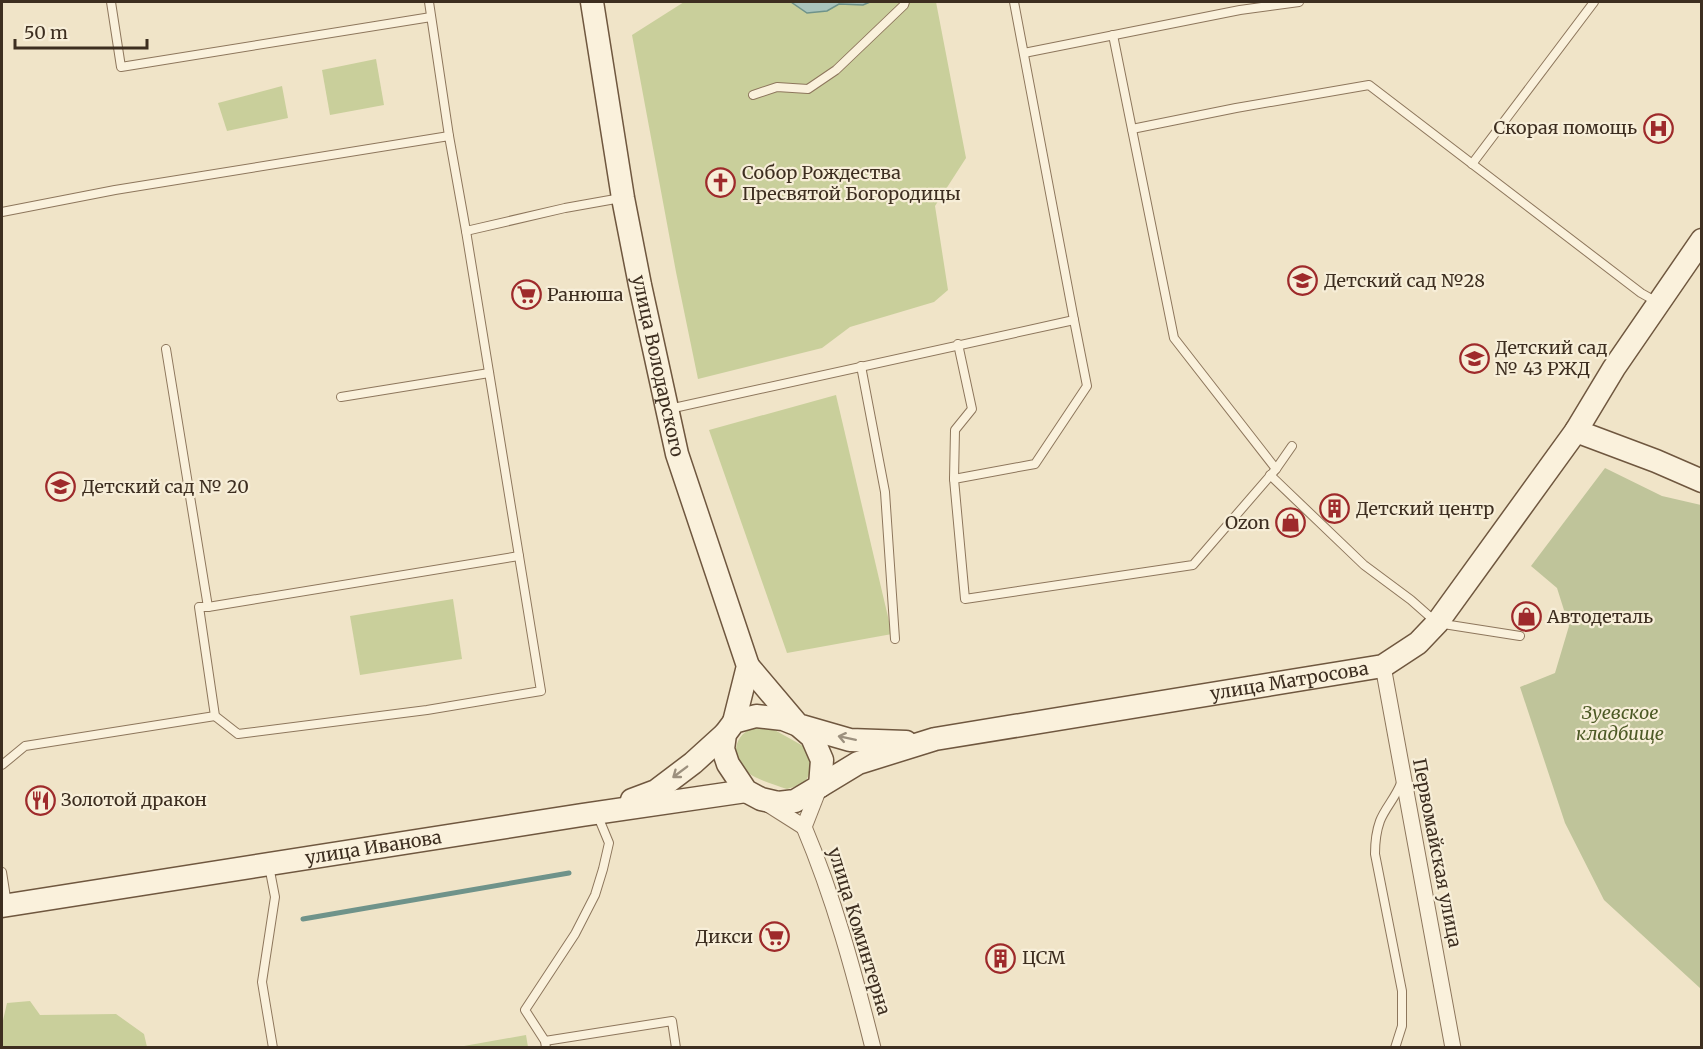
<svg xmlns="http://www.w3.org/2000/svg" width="1703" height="1049" font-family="Merriweather,serif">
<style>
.green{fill:#c9cf9b}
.cemetery{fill:#bfc49a}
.water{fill:#a9c4bc;stroke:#6f938a;stroke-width:1.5}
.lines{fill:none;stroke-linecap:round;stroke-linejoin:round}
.stream{stroke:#6f938a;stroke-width:5}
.lane-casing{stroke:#8d765c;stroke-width:10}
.street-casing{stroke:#8d765c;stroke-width:17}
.secondary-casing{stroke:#6f573f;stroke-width:25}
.lane{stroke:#faf1dc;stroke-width:8}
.street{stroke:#faf1dc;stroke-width:15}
.secondary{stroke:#faf1dc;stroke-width:22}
.oneway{stroke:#9c907e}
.labels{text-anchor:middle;stroke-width:4.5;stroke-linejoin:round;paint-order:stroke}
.poi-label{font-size:18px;fill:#3d2e20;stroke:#f7eed8;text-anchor:start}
.street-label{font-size:18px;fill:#3d2e20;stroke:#f7eed8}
.park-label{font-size:18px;font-style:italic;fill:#4d5a26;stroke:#f7eed8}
</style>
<rect width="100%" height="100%" fill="#f0e4c8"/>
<g class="green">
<path d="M684,2H936L966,158L935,206L948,290L934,302L850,327L822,348L698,379L676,272L632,35Z"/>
<path d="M376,59L384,105L330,115L322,70Z"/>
<path d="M282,86L288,118L227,131L218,103Z"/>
<path d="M836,395L892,634L787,653L709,430Z"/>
<path d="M453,599L462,659L360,675L350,616Z"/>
<path d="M758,726L771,728L805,747L811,764L810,773L806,780L800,785L787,789C767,782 728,773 737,744C740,734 748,729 758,726Z"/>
<path d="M30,1001L40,1015L116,1014L144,1034L147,1047H2V1025L7,1003Z"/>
<path d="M526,1035L528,1047H465L464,1046Z"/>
</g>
<path class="cemetery" d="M1605,468L1662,496L1701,505V989L1604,900L1565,823L1520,687L1555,673L1569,626L1557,588L1531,566Z"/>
<path class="water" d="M791,2H870L863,5L839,4L827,11L807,13Z"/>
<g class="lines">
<path class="stream" d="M303,919L569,873"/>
<defs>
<g id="lane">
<path d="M111,2L121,67L431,17"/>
<path d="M429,2L449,136"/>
<path d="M1113,35L1174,338L1276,469"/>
<path d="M1024,53L1240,10L1299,2"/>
<path d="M753,95L777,87L808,89L836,70L904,5L905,2"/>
<path d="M1132,129L1236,108L1369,85L1641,293L1657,302"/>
<path d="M1472,164L1594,2"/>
<path d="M2,212L115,190L449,136L466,231L565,208L621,198"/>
<path d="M1074,320L1087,386L1035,464L954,479L965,599L1193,565L1276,469L1292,446"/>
<path d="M166,349L208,607H199L215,716L238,734L427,710L541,691L466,231"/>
<path d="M861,366L885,492L895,639"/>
<path d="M341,397L489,373"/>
<path d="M669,409L1074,320L1014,2"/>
<path d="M1270,475L1364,565L1411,600L1437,623L1520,636"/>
<path d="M954,479L955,430L972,409L958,344"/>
<path d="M208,607L519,556"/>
<path d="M2,765L25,746L215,716"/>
<path d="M269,866L275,897L262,982L273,1048"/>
<path d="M2,872L7,904"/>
<path d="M545,1041L672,1021L676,1048"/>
<path d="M546,1048L545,1041L525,1010L575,934L595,895L603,869L609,843L597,814"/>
<path d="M1395,1048L1402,1026V991L1375,854C1375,843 1376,832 1380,821C1385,808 1396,797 1401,783"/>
</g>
<g id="street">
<path d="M1383,666L1453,1048"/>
<path d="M766,803L804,827"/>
<path d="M804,827C834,898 854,972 873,1048"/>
<path d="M804,827L820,786"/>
</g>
<g id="secondary">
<path id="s1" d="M592,2L623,198L640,285L677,454L748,666L734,722"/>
<path d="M1576,431L1656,461L1702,481"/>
<path d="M748,666L798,725L850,740L906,742"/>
<path d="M756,716L783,719L798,725L812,737L822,760L820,786L795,801L778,803L761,799L746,791L728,764L723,749L725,734L734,722Z"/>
<path id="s2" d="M820,786L858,763L935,739L1383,666L1418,643L1437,623L1576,431L1614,368L1702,240"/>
<path d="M632,800L656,791L693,763L725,734"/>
<path id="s3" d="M2,906L582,815L746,791"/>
</g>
</defs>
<use href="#lane" class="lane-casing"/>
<use href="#street" class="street-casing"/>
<use href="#secondary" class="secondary-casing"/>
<use href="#lane" class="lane"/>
<use href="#street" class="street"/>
<use href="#secondary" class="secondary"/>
</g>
<defs><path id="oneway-shaft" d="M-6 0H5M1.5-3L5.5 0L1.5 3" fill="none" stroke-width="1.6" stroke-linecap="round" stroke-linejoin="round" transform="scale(1.5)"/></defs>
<g class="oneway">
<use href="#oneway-shaft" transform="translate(847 738) rotate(-168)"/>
<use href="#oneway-shaft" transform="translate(680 772) rotate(143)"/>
</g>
<defs>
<symbol id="hospital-ring" viewBox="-11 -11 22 22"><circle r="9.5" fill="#f7eed8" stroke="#9e2a2b" stroke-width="1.5"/><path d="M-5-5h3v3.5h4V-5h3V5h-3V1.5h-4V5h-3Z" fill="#9e2a2b"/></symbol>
<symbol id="church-ring" viewBox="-11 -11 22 22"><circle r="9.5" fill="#f7eed8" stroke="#9e2a2b" stroke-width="1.5"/><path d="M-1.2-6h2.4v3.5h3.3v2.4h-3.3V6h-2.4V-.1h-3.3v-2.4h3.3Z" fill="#9e2a2b"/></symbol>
<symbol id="school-ring" viewBox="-11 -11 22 22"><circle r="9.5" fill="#f7eed8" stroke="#9e2a2b" stroke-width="1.5"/><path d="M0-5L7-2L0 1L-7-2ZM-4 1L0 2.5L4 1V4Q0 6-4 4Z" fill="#9e2a2b"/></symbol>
<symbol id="supermarket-ring" viewBox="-11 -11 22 22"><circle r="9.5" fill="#f7eed8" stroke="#9e2a2b" stroke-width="1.5"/><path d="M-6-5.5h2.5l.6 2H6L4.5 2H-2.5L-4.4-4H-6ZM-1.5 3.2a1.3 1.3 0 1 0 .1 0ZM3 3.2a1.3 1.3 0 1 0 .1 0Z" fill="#9e2a2b"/></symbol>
<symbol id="building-ring" viewBox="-11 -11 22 22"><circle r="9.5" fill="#f7eed8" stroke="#9e2a2b" stroke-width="1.5"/><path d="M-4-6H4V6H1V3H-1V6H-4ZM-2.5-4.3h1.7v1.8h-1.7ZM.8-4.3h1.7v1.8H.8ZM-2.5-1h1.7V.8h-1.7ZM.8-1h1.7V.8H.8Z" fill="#9e2a2b"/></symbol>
<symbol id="shop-ring" viewBox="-11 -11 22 22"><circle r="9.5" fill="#f7eed8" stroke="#9e2a2b" stroke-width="1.5"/><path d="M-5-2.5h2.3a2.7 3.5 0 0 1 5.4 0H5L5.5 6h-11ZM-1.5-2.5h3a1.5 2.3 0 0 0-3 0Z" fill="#9e2a2b"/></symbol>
<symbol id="restaurant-ring" viewBox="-11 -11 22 22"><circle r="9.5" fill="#f7eed8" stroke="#9e2a2b" stroke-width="1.5"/><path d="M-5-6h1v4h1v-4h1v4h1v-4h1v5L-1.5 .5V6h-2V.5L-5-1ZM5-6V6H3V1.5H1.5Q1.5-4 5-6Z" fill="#9e2a2b"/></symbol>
</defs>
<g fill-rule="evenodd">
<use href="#hospital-ring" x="1642" y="112" width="33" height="33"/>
<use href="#church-ring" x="704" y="166" width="33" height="33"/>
<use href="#school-ring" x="1286" y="264" width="33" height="33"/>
<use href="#supermarket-ring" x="510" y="278" width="33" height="33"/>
<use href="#school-ring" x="1458" y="342" width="33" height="33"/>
<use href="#school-ring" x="44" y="470" width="33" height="33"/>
<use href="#building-ring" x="1318" y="492" width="33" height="33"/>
<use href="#shop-ring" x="1274" y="506" width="33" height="33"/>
<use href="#shop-ring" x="1510" y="600" width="33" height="33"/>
<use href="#restaurant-ring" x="24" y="784" width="33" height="33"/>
<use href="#supermarket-ring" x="758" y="920" width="33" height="33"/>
<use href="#building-ring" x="984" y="942" width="33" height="33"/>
</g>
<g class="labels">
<g class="poi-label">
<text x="1637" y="134" text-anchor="end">Скорая помощь</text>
<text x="742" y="179">Собор Рождества<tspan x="742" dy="21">Пресвятой Богородицы</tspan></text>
<text x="1324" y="287">Детский сад №28</text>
<text x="547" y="301">Ранюша</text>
<text x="1495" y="354">Детский сад<tspan x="1495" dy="21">№ 43 РЖД</tspan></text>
<text x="82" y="493">Детский сад № 20</text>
<text x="1356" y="515">Детский центр</text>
<text x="1270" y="529" text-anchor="end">Ozon</text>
<text x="1547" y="623">Автодеталь</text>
<text x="61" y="806">Золотой дракон</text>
<text x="753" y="943" text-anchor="end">Дикси</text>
<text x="1022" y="964">ЦСМ</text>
</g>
<g class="street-label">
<text dy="6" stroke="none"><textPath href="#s1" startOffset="370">улица Володарского</textPath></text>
<text dy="6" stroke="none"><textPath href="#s2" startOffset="484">улица Матросова</textPath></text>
<text dy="6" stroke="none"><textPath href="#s3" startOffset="376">улица Иванова</textPath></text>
<text transform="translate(1437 853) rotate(79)" y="6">Первомайская улица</text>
<text transform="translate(859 931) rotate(73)" y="6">улица Коминтерна</text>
</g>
<g class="park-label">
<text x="1620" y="719">Зуевское<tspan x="1620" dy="21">кладбище</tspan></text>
</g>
</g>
<rect width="1703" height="1049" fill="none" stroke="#3d2e20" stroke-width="6"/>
<path d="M15 39v9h132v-9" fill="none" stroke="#3d2e20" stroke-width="3"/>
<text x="24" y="39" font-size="18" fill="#3d2e20" stroke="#f7eed8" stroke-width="4.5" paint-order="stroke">50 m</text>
</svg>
